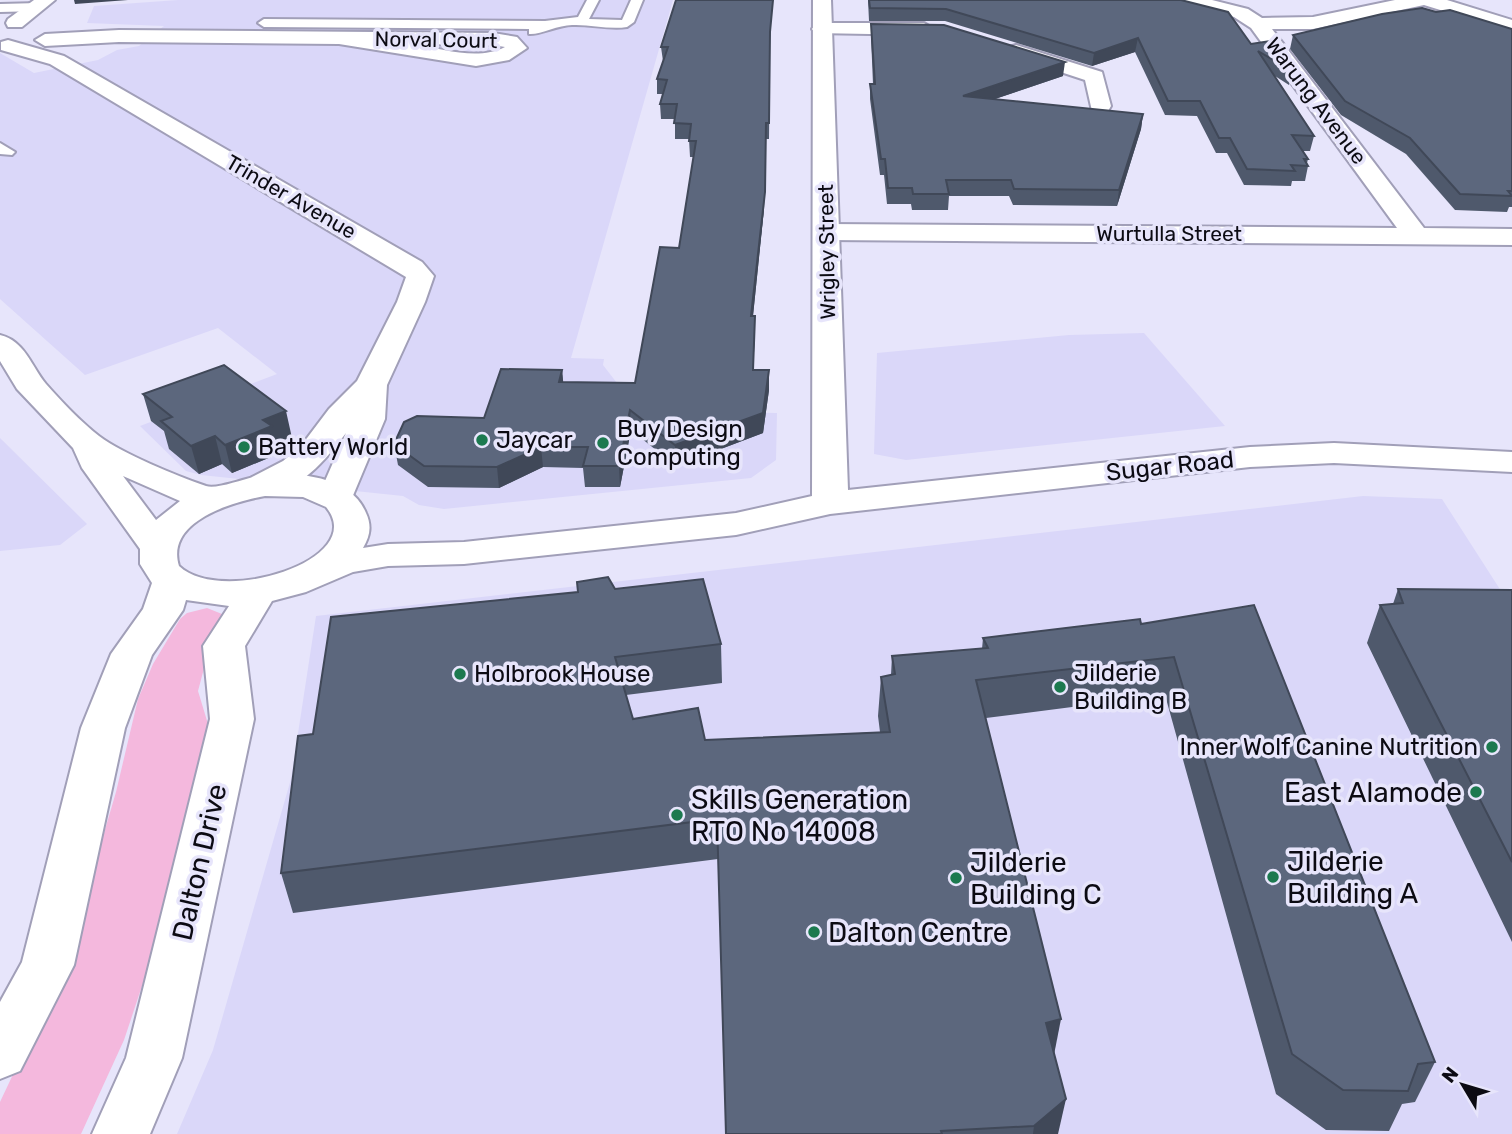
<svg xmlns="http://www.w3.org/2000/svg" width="1512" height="1134" font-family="Rubik,sans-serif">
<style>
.built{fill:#dad7f9}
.green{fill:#f4b8dd}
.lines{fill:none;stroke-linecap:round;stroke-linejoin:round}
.lane-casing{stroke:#a19fb8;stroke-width:4}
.street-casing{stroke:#a19fb8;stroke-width:4}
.secondary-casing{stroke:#a19fb8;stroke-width:4}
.lane{fill:#fff;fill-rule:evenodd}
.street{fill:#fff;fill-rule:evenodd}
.secondary{fill:#fff;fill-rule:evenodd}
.wall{fill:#4f596c}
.shaded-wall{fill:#404858}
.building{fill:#5c677d;stroke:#404858;stroke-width:2}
.poi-dot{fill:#1c794f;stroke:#e7e5fb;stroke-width:2.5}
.labels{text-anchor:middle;stroke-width:7;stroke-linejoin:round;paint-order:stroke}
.far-street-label{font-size:21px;fill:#0c0b13;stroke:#e7e5fb}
.poi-label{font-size:24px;fill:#0c0b13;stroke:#e7e5fb;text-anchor:start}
.street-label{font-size:24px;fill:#0c0b13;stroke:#e7e5fb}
.near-poi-label{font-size:28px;fill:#0c0b13;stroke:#e7e5fb;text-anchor:start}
.near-street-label{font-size:28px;fill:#0c0b13;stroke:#e7e5fb}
</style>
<rect width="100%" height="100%" fill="#e7e5fb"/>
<g class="built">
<path d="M178,0H673L571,358L604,359L603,365L638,410L777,413L776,460L751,478L444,509L419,505L403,496L201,475L186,471L140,426L277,374L218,328L85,375L0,299V53L34,73L98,60L117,50L139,46L164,26L87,23L94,6Z"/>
<path d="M1144,333L1225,426L906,460L874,454L877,353L1069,335Z"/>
<path d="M0,438L87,524L60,545L0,551Z"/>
<path d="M1363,496L1442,499L1512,608V1134H177L213,1050L291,779L316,616Z"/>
</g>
<path class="green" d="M207,608L222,614L225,620L207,657L198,691L208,724L152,956L124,1040L81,1134H0V1102L17,1066L83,905L116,792L138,699L153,664L180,619L187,613Z"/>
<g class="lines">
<defs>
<g id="lane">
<path d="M587,0H599L589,19L622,20L631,0H643L634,22L627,27C609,30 590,24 572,25C558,25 540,35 529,34V29L264,27L258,23L264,19L545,21L578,17Z"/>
<path d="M0,4L39,3L45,7L39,11L0,12Z"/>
<path d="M0,143L15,152L12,155L0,154Z"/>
</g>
<g id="street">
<path d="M34,0H55L22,27H8L6,23L8,19Z"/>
<path d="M1182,0H1212L1248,9L1262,18L1313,17L1395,0H1447L1512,20V32L1424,5L1313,29H1272L1424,228L1512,229V245L827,240L818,238L814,232L818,226L827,224L1397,228L1251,28L1234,17L1185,4Z"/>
<path d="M822,23H924L934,29L924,35L815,33L812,29L815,25Z"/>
<path d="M119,30L493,33L517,37L527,48L509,60L476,66L339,44L119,42L45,46L35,40L45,34ZM414,44L493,45L505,47C478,61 443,49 414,44Z"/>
<path d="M8,40L64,56L422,262L434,276L425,302L387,385L385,419L349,505L336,508L323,505L318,497L346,433C325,461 291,502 252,493L247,485L252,477L283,461L301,446L329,409L357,381L397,302L406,277L50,64L1,50V42Z"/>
<path d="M1016,45L1102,72L1111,106L1108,111H1092L1085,80L1009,55L1006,51L1009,47Z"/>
</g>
<path id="secondary" d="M813,0H831L848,490L1250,447L1334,443L1512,452V472L1334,463L1250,467L830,514L736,535L464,564L388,566L353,572L306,592L272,601L245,646L254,719L182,1058L150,1134H92L126,1058L210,719L203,646L229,606L186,600L183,610L152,655L125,728L74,965L20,1071L0,1079V1002L22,962L81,728L111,654L143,609L152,583L140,564V549L82,468L73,448L17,389L0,361V335C25,341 31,366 46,384C61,401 81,422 99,436C123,454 177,476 206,486C219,490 252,475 268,474C302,473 351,477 366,513C372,526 370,536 363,548L388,544L464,542L736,513L812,496ZM123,476L180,501L156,520ZM265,496L303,497L326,507C370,560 221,606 179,566C165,521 233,502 265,496Z"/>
</defs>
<use href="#lane" class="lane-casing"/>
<use href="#street" class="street-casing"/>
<use href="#secondary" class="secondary-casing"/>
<use href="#lane" class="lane"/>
<use href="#street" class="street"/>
<use href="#secondary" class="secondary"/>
</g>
<g class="wall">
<path d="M868,0H1181L1292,71L1289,85L1275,76L1314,136L1310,151H1302L1308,159L1307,163L1308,166L1305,181H1292L1291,186L1244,185L1227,153H1216L1197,116L1165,115L1135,52L1092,66L945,21H869Z"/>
<path d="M1436,12L1512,29V207H1509L1507,212L1455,210L1406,154L1341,115L1290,49L1293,35Z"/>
<path d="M871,24L1063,76L995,99L1143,114L1141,129L1117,206L1013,205L1009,196H949L948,210H912L911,204H887L884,175H880L870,99V84H873L871,37Z"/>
<path d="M770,46L769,139H766L764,209L753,316L755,335L753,370L769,390L763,433L676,466L631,430L620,487H585L583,468L543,467L499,488L428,487L398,465L394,444L484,418L562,370L563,383H635L679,248L694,157H690L689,139H675V119H661L660,104L663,94H657V79L663,61L661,47Z"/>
<path d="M143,394L292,438L276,445L278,454L232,473L222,464L199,474L169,449L164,431L151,421Z"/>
<path d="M615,589L721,644L722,683L626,695L633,719L705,740L880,732L878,716L881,677L891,675L892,656L982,649L983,638L1141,624L1254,605L1435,1062L1415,1102L1402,1104L1389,1131L1326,1130L1276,1094L1165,695L986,718L1054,1053L1058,1134H726L718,859L293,913L281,873L313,734Z"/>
<path d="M1398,589L1512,590V942L1367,643L1380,605L1393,604Z"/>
</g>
<g class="shaded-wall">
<path d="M74,0H128L75,4Z"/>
<path d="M1138,38L1135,52L1092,66L1094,53Z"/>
<path d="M1065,62L1063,76L962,110L963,96Z"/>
<path d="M1143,114L1141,129L1117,206L1119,190Z"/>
<path d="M766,123L764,209L751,335V316Z"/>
<path d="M562,370L564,390L559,382Z"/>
<path d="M769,370V390L763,433L676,466L675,445Z"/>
<path d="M630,410L631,430L620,487L619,466Z"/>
<path d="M286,411L292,438L276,445L278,454L232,473L225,445L263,420Z"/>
<path d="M215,436L222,464L199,474L191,446Z"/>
<path d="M541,447L543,467L499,488L497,467Z"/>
<path d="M1061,1019L1053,1060L1046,1023Z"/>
<path d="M1066,1099L1058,1134H1033L1034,1126Z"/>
</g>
<g class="building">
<path d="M676,0H773L770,32L769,123H766L765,192L751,316H755L753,370H769L763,413L675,445L630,410L619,466H583L588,447H541L497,467L424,466L394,444L404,422L417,416L484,418L501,369L562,370L559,382L635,383L660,247L679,248L696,141H689L691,124L674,123L677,104H660L667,80L657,79L668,47H661Z"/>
<path d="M869,0H1181L1228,12L1251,44L1270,41L1292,71L1258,51L1314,136L1292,135L1308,159H1304L1308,166L1291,165L1295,171L1247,169L1230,138H1219L1200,101H1168L1138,38L1094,53L946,9L870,8Z"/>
<path d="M1422,8L1436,12L1450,10L1512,29V191H1508L1512,196L1460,194L1410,138L1345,101L1293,35L1382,14Z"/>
<path d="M871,24L944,25L1065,62L963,96L1143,114L1119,190L1014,189L1011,180H946L949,194H913L912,188H888L885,159H881L870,84H875Z"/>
<path d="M224,365L286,411L263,420L272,426L225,445L215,436L191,446L161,421L172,417L143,394Z"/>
<path d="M608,577L615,589L703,579L721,644L615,657L633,719L698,708L705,740L890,732L881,677L895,674L892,656L988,648L983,638L1140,619L1141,624L1254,605L1435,1062L1418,1064L1408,1091L1343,1090L1292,1054L1174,657L976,680L1061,1019L1046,1023L1066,1099L1034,1126L941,1131L942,1134H726L717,819L281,873L298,736L313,734L331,617L578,592L577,582Z"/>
<path d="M1398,589L1512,590V862L1380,605L1403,603Z"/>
</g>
<g class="poi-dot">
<circle cx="482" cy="440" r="7"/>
<circle cx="603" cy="443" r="7"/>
<circle cx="244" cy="447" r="7"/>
<circle cx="460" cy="674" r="7"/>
<circle cx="1060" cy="687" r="7"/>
<circle cx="1492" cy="747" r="7"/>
<circle cx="1476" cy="792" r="7"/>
<circle cx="677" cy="815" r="7"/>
<circle cx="1273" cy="877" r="7"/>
<circle cx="956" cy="878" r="7"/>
<circle cx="814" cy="932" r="7"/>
</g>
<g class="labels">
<g class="far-street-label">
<text transform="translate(436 40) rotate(1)" y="7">Norval Court</text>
<text transform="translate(1316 101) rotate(53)" y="7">Warung Avenue</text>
<text transform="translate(291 197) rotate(30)" y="7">Trinder Avenue</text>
<text x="1169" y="241">Wurtulla Street</text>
<text transform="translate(827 252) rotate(-91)" y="7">Wrigley Street</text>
</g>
<g class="poi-label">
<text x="617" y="437">Buy Design<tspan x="617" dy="28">Computing</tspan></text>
<text x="496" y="448">Jaycar</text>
<text x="258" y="455">Battery World</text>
<text x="1074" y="681">Jilderie<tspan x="1074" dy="28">Building B</tspan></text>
<text x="474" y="682">Holbrook House</text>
<text x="1478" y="755" text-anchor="end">Inner Wolf Canine Nutrition</text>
</g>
<g class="street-label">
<text transform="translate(1170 466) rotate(-6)" y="8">Sugar Road</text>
</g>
<g class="near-poi-label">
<text x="1462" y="802" text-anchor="end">East Alamode</text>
<text x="691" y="809">Skills Generation<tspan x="691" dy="32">RTO No 14008</tspan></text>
<text x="1287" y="871">Jilderie<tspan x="1287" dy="32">Building A</tspan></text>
<text x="970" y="872">Jilderie<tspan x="970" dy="32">Building C</tspan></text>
<text x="828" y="942">Dalton Centre</text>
</g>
<g class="near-street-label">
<text transform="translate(199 862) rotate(-77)" y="10">Dalton Drive</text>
</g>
</g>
<g transform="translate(1463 1085) rotate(308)" stroke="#e7e5fb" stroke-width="5" paint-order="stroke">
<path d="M0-5L12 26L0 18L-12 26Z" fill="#0c0b13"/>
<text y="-10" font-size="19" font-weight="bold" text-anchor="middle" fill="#0c0b13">N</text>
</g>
</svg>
